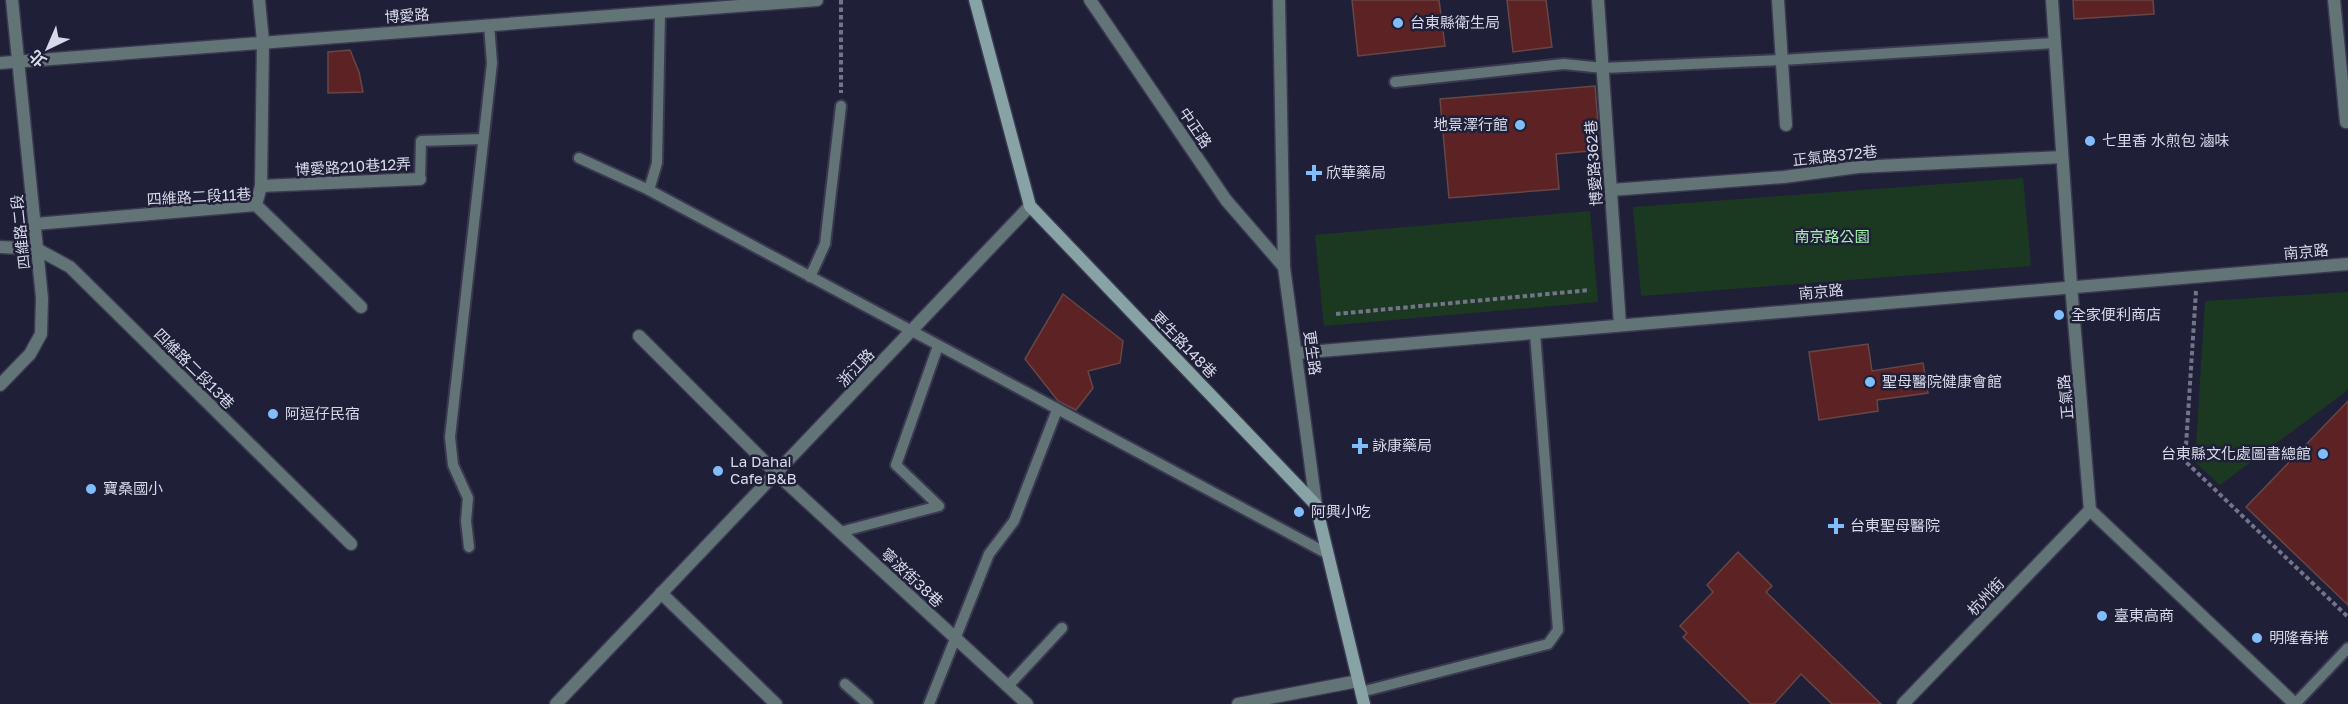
<svg xmlns="http://www.w3.org/2000/svg" width="2348" height="704" font-family="'Golos Text','Noto Sans TC',sans-serif">
<style>
.green{fill:#1b3920}
.building{fill:#5d2224;stroke:#674645;stroke-width:1.5}
.lines{fill:none;stroke-linecap:round;stroke-linejoin:round}
.lane-casing{stroke:#393a51;stroke-width:14}
.street-casing{stroke:#393a51;stroke-width:15}
.secondary-casing{stroke:#393a51;stroke-width:15}
.path{stroke:#737489;stroke-width:4;stroke-dasharray:4.5 3;stroke-linecap:butt}
.lane{stroke:#637476;stroke-width:10}
.street{stroke:#637476;stroke-width:12}
.secondary{stroke:#87a3a6;stroke-width:12}
.poi-dot{fill:#80bdfa;stroke:#1f2038;stroke-width:2}
.labels{text-anchor:middle;stroke-width:5;stroke-linejoin:round;paint-order:stroke}
.street-label{font-size:15px;fill:#d7d9e9;stroke:#1f2038}
.poi-label{font-size:15px;fill:#d7d9e9;stroke:#1f2038;text-anchor:start}
.park-label{font-size:15px;fill:#a8f3b2;stroke:#1f2038}
</style>
<rect width="100%" height="100%" fill="#1f2038"/>
<g class="green">
<path d="M2023,178L2031,266L1641,296L1633,207Z"/>
<path d="M1590,211L1598,302L1324,326L1315,235Z"/>
<path d="M2348,292V390L2220,485L2195,462L2205,301Z"/>
</g>
<g class="building">
<path d="M1352,0H1439L1445,46L1358,56Z"/>
<path d="M1507,0H1546L1552,47L1513,52Z"/>
<path d="M2073,0H2153L2154,14L2074,19Z"/>
<path d="M350,50L359,72L363,92L328,93V52Z"/>
<path d="M1595,86L1600,150L1556,154L1559,189L1449,198L1440,99Z"/>
<path d="M1063,294L1123,341L1120,363L1088,371L1093,388L1076,410L1058,401L1025,359Z"/>
<path d="M1868,344L1872,371L1923,363L1928,393L1877,400L1878,411L1819,420L1809,352Z"/>
<path d="M2348,401V605L2246,507Z"/>
<path d="M1738,552L1772,586L1766,592L1881,704H1832L1801,674L1774,704H1751L1683,637L1687,633L1680,626L1713,592L1707,585Z"/>
</g>
<g class="lines">
<defs>
<g id="lane">
<path d="M1395,82L1564,64L1603,68L1782,60L2054,43"/>
<path d="M579,158L649,190L1328,554"/>
<path d="M420,179L421,141L483,139"/>
<path d="M649,190L657,163L660,12"/>
<path d="M810,277L825,244L841,106"/>
<path d="M840,532L939,506L896,465L938,346"/>
<path d="M469,547L466,521L468,498L453,465L450,437L492,63L489,25"/>
<path d="M845,684L868,704"/>
<path d="M1008,686L1062,628"/>
<path d="M1361,692L1548,644L1558,630L1535,333"/>
<path d="M929,704L989,554L1014,521L1057,410"/>
<path d="M2295,704L2348,648"/>
</g>
<g id="street">
<path d="M1090,0L1226,200L1284,267"/>
<path d="M1279,0L1284,267L1316,505"/>
<path d="M1598,0L1620,325"/>
<path d="M1778,0L1786,125"/>
<path d="M2052,0L2071,285L2090,510L2295,704"/>
<path d="M2334,0L2346,122"/>
<path d="M0,63L817,0"/>
<path d="M261,186L420,179"/>
<path d="M1611,190L1784,177L1858,167L2062,157"/>
<path d="M256,205L261,186L263,41L259,0"/>
<path d="M35,224L256,205L361,307"/>
<path d="M0,247L37,249L70,267L351,544"/>
<path d="M639,336L776,473L1027,704"/>
<path d="M1297,353L2348,264"/>
<path d="M0,385L30,354L41,334L42,298L12,0"/>
<path d="M661,593L776,704"/>
<path d="M556,704L1030,206"/>
<path d="M1238,704L1358,681"/>
<path d="M1903,704L2090,510"/>
</g>
<path id="secondary" d="M975,0L1030,206L1316,505L1364,704"/>
</defs>
<use href="#lane" class="lane-casing"/>
<use href="#street" class="street-casing"/>
<use href="#secondary" class="secondary-casing"/>
<g class="path">
<path d="M841,0V93"/>
<path d="M2196,291L2185,461L2348,617"/>
<path d="M1336,314L1590,290"/>
</g>
<use href="#lane" class="lane"/>
<use href="#street" class="street"/>
<use href="#secondary" class="secondary"/>
</g>
<g class="poi-dot">
<circle cx="1398" cy="23" r="6"/>
<circle cx="1520" cy="125" r="6"/>
<circle cx="2090" cy="141" r="6"/>
<path d="M1311 164h6v6h6v6h-6v6h-6v-6h-6v-6h6z"/>
<circle cx="2059" cy="315" r="6"/>
<circle cx="1870" cy="382" r="6"/>
<circle cx="273" cy="414" r="6"/>
<path d="M1357 437h6v6h6v6h-6v6h-6v-6h-6v-6h6z"/>
<circle cx="2323" cy="454" r="6"/>
<circle cx="718" cy="471" r="6"/>
<circle cx="91" cy="489" r="6"/>
<circle cx="1299" cy="512" r="6"/>
<path d="M1833 517h6v6h6v6h-6v6h-6v-6h-6v-6h6z"/>
<circle cx="2102" cy="616" r="6"/>
<circle cx="2257" cy="638" r="6"/>
</g>
<g class="labels">
<g class="street-label">
<text transform="translate(407 16) rotate(-4)" y="5">博愛路</text>
<text transform="translate(1195 128) rotate(56)" y="5">中正路</text>
<text transform="translate(1835 156) rotate(-6)" y="5">正氣路372巷</text>
<text transform="translate(1594 163) rotate(-94)" y="5">博愛路362巷</text>
<text transform="translate(353 167) rotate(-3)" y="5">博愛路210巷12弄</text>
<text transform="translate(199 197) rotate(-3)" y="5">四維路二段11巷</text>
<text transform="translate(21 232) rotate(-96)" y="5">四維路二段</text>
<text transform="translate(2306 252) rotate(-5)" y="5">南京路</text>
<text transform="translate(1821 292) rotate(-5)" y="5">南京路</text>
<text transform="translate(1184 345) rotate(46)" y="5">更生路148巷</text>
<text transform="translate(1312 353) rotate(82)" y="5">更生路</text>
<text transform="translate(856 368) rotate(-46)" y="5">浙江路</text>
<text transform="translate(194 369) rotate(45)" y="5">四維路二段13巷</text>
<text transform="translate(2066 397) rotate(-95)" y="5">正氣路</text>
<text transform="translate(912 578) rotate(43)" y="5">寧波街38巷</text>
<text transform="translate(1986 597) rotate(-46)" y="5">杭州街</text>
</g>
<g class="poi-label">
<text x="1410" y="28">台東縣衛生局</text>
<text x="1508" y="130" text-anchor="end">地景澤行館</text>
<text x="2102" y="146">七里香 水煎包 滷味</text>
<text x="1326" y="178">欣華藥局</text>
<text x="2071" y="320">全家便利商店</text>
<text x="1882" y="387">聖母醫院健康會館</text>
<text x="285" y="419">阿逗仔民宿</text>
<text x="1372" y="451">詠康藥局</text>
<text x="2311" y="459" text-anchor="end">台東縣文化處圖書總館</text>
<text x="730" y="467">La Dahai<tspan x="730" dy="17">Cafe B&amp;B</tspan></text>
<text x="103" y="494">寶桑國小</text>
<text x="1311" y="517">阿興小吃</text>
<text x="1850" y="531">台東聖母醫院</text>
<text x="2114" y="621">臺東高商</text>
<text x="2269" y="643">明隆春捲</text>
</g>
<g class="park-label">
<text x="1832" y="242">南京路公園</text>
</g>
</g>
<g transform="translate(48 48) rotate(224)" stroke="#1f2038" stroke-width="4.5" paint-order="stroke">
<path d="M0-4.5L10 22L0 15L-10 22Z" fill="#d7d9e9"/>
<text y="-9" font-size="16" font-weight="bold" text-anchor="middle" fill="#d7d9e9">北</text>
</g>
</svg>
